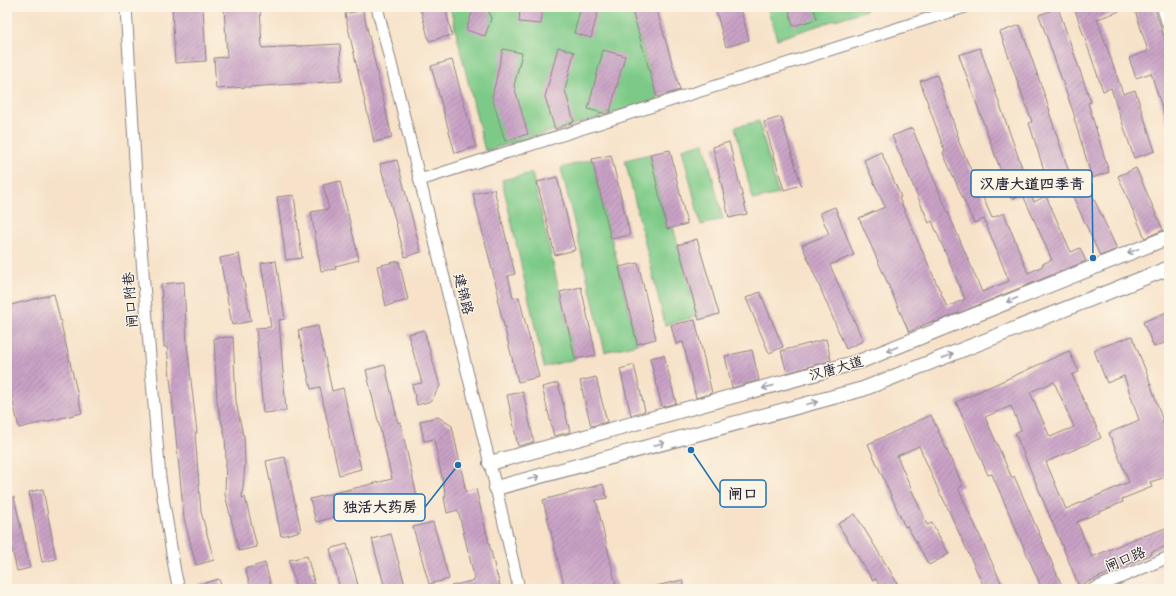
<svg xmlns="http://www.w3.org/2000/svg" width="1176" height="596" font-family="Itim,'LXGW WenKai TC',sans-serif">
<style>
.green{fill:#7dca88;stroke:#507662}
.building{fill:url(#building-hatch);fill-rule:evenodd}
.lines{fill:none;stroke-linecap:round;stroke-linejoin:round}
.minor-casing{stroke:#8c8282;stroke-width:13}
.major-casing{stroke:#8c8282;stroke-width:16}
.minor{stroke:#fff;stroke-width:11}
.major{stroke:#fff;stroke-width:14}
.oneway{stroke:#9c9ca7}
.labels{text-anchor:middle;stroke-width:3;stroke-linejoin:round;paint-order:stroke}
.street-label{font-size:14px;fill:#22223b;stroke:#fcf5e5}
.leader{fill:none;stroke:#1f6fb2;stroke-width:1.5}
.callout-dot{fill:#1f6fb2;stroke:#fcf5e5;stroke-width:1.5}
.callout{fill:#fcf5e5;stroke:#1f6fb2;stroke-width:1.5}
.callout-label{font-size:15px;text-anchor:middle;font-weight:bold;fill:#22223b}
</style>
<defs>
<pattern id="building-hatch" width="6" height="6" patternUnits="userSpaceOnUse"><rect width="6" height="6" fill="#c9a2c6"/><path d="M-1 1l2-2M0 6l6-6M5 7l2-2" fill="none" stroke="#a384a2"/></pattern>
</defs>
<rect width="100%" height="100%" fill="#fcf5e5"/>
<filter id="ink" filterUnits="userSpaceOnUse"><feTurbulence type="fractalNoise" baseFrequency=".025" numOctaves="2"/><feDisplacementMap in="SourceGraphic" scale="8" xChannelSelector="R" yChannelSelector="G"/><feConvolveMatrix kernelMatrix="1 2 1 2 8 2 1 2 1" color-interpolation-filters="sRGB"/></filter>
<filter id="wash" filterUnits="userSpaceOnUse"><feTurbulence type="fractalNoise" baseFrequency=".012" numOctaves="4" result="noise"/><feDisplacementMap in="SourceGraphic" scale="16" xChannelSelector="R" yChannelSelector="G"/><feGaussianBlur stdDeviation="0.9" result="paint"/><feColorMatrix in="noise" values="0 0 0 0 0 0 0 0 0 0 0 0 0 0 0 0 0 1.4 0 .05"/><feComposite in="paint" operator="in"/></filter>
<g filter="url(#wash)">
<rect width="100%" height="100%" fill="#f7e2c9"/>
<g class="green">
<path d="M450,7H631L658,100L485,151Z"/>
<path d="M767,7H865L866,10L777,39Z"/>
<path d="M759,121L778,194L753,200L735,127Z"/>
<path d="M704,143L723,219L701,225L682,149Z"/>
<path d="M650,154L667,229L673,227L698,316L665,325L625,160Z"/>
<path d="M592,159L637,344L605,352L561,168Z"/>
<path d="M532,173L575,359L544,367L502,180Z"/>
</g>
<g id="blocks">
<g class="building">
<path d="M172,7H203L206,61L175,63Z"/>
<path d="M224,7H260L262,48L340,44L342,81L216,89L214,58L227,57Z"/>
<path d="M420,7H445L452,35L429,41Z"/>
<path d="M471,7H488L491,19L485,36L466,30L472,13Z"/>
<path d="M520,7H543L541,24L519,22Z"/>
<path d="M581,7H599L591,38L574,33Z"/>
<path d="M631,7H656L680,90L657,97Z"/>
<path d="M715,7H740L749,40L726,47Z"/>
<path d="M788,7H813L817,19L793,26Z"/>
<path d="M1074,7H1129V8L1097,19L1123,94L1135,90L1155,151L1134,158L1111,88L1103,91Z"/>
<path d="M1134,7H1154L1169,51V124H1167L1151,73L1136,78L1129,58L1148,51Z"/>
<path d="M1058,8L1091,102L1088,103L1109,172L1092,178L1074,118L1075,117L1039,15Z"/>
<path d="M363,10L392,138L374,142L345,14Z"/>
<path d="M1020,25L1050,111L1049,112L1071,178L1049,186L1029,123L1032,122L1000,32Z"/>
<path d="M558,47L574,52L565,90L574,122L555,129L545,97Z"/>
<path d="M980,48L1034,202L1046,196L1071,252L1080,248L1086,261L934,323L933,321L909,332L859,218L885,207L864,160L881,152L901,197L899,198L947,307L965,299L932,221L929,223L892,136L912,128L982,292L1009,281L984,219L974,223L943,153L945,152L920,81L937,75L959,139L958,140L992,218L1004,213L1028,273L1043,266L1042,264L1052,260L1023,195L1011,199L959,55Z"/>
<path d="M503,49L522,53L514,86L528,134L505,141L492,97Z"/>
<path d="M603,50L625,56L610,112L606,114L588,109Z"/>
<path d="M452,60L476,147L455,153L431,66Z"/>
<path d="M781,117L801,185L784,190L764,122Z"/>
<path d="M729,142L747,214L729,218L713,147Z"/>
<path d="M670,150L687,224L667,229L650,154Z"/>
<path d="M611,155L630,235L611,239L592,159Z"/>
<path d="M397,160L421,252L405,257L380,164Z"/>
<path d="M1136,168L1163,230L1145,238L1118,176Z"/>
<path d="M557,177L575,250L555,255L537,182Z"/>
<path d="M340,181L359,260L335,266L336,269L321,271L311,212L329,209L323,185Z"/>
<path d="M1087,184L1117,249L1100,256L1071,192Z"/>
<path d="M494,189L515,274L508,276L513,298L519,297L539,377L518,382L497,298L499,297L473,194Z"/>
<path d="M294,195L302,258L286,260L277,197Z"/>
<path d="M835,207L854,255L830,265L863,341L846,349L802,245L829,234L820,213Z"/>
<path d="M697,239L719,314L699,320L678,245Z"/>
<path d="M239,254L251,321L232,325L220,258Z"/>
<path d="M276,261L285,319L279,320L286,411L263,413L256,328L271,327L261,263Z"/>
<path d="M399,261L408,300L386,306L377,266Z"/>
<path d="M638,263L656,339L637,344L619,267Z"/>
<path d="M184,282L187,345L197,433H195L201,512L214,560L196,565L184,518L167,347H164L161,284Z"/>
<path d="M581,287L596,355L575,359L560,292Z"/>
<path d="M760,292L783,347L769,353L746,298Z"/>
<path d="M54,294L82,413L19,428L7,376V306Z"/>
<path d="M1169,311V341L1154,347L1143,322Z"/>
<path d="M695,320L712,393L696,398L683,342L676,344L671,325Z"/>
<path d="M318,326L332,391L343,388L361,469L339,475L320,387L311,389L298,330Z"/>
<path d="M424,330L440,386L431,401L417,405L412,385L422,383L408,334Z"/>
<path d="M1132,336L1149,379L1169,440V476L1150,482L1152,487L1122,499L1123,502L1077,522L1092,557L1143,535L1144,536L1169,527V545L1151,552L1152,554L1079,586L1015,433L1021,430L1011,406L985,417L1012,478L1014,476L1062,586L1055,589H1042L992,474L988,475L956,402L1069,351L1079,372L1072,375L1092,419H1093L1101,438L1046,462L1066,509L1129,482L1109,433L1139,420L1124,376L1107,383L1094,350ZM1054,382L1074,427L1050,437L1030,392Z"/>
<path d="M233,337L236,402L243,435H244L245,464L242,498L245,497L257,547L239,551L225,494L226,458L225,436L217,402L214,338Z"/>
<path d="M826,339L831,360L787,373L781,351Z"/>
<path d="M752,350L759,380L732,388L725,356Z"/>
<path d="M664,355L676,403L662,407L650,358Z"/>
<path d="M385,365L398,423L400,422L417,496L316,522L310,499L392,479L366,370Z"/>
<path d="M634,365L645,411L631,415L620,369Z"/>
<path d="M596,377L607,422L591,426L580,381Z"/>
<path d="M558,383L570,432L554,436L542,387Z"/>
<path d="M523,392L534,442L518,446L507,395Z"/>
<path d="M931,415L963,486L958,488L1004,589H985L942,496H941L919,446L897,456L927,525L932,523L949,554L929,565L907,526L905,527L868,444Z"/>
<path d="M438,417L452,426L466,492L476,489L497,576V575L501,589H451V586L475,580L458,510L447,513L444,497H446L434,439L424,441L420,421Z"/>
<path d="M285,457L301,531L281,536L266,461Z"/>
<path d="M603,484L607,498L596,500L617,589H565L543,500Z"/>
<path d="M43,489L56,559L42,562L29,492Z"/>
<path d="M14,497L30,568L17,571L7,527V498Z"/>
<path d="M855,514L892,574L900,589H881L876,579L873,581L838,524Z"/>
<path d="M433,522L449,579L429,584L413,527Z"/>
<path d="M391,534L406,589H385L372,539Z"/>
<path d="M347,544L359,589H340L330,549Z"/>
<path d="M307,556L316,589H296L289,560Z"/>
<path d="M265,563L272,589H251L245,569Z"/>
<path d="M219,579L222,589H192L191,587Z"/>
<path d="M682,580L685,589H656V586Z"/>
</g>
</g>
</g>
<g filter="url(#ink)">
<use href="#blocks" fill-opacity="0" stroke="#8c8282" stroke-width="1"/>
<g class="lines">
<defs>
<g id="minor">
<path d="M126,7L138,211L160,478L175,572L179,589"/>
<path d="M377,7L496,488L519,589"/>
<path d="M420,180L965,7"/>
<path d="M1093,589L1169,557"/>
</g>
<g id="major">
<path d="M1164,7L1169,23"/>
<path d="M490,463L861,361L1169,237"/>
<path d="M496,488L863,389L1169,268"/>
</g>
</defs>
<use href="#minor" class="minor-casing"/>
<use href="#major" class="major-casing"/>
<use href="#minor" class="minor"/>
<use href="#major" class="major"/>
</g>
<defs><path id="oneway-shaft" d="M-6 0H5M1.5-3L5.5 0L1.5 3" fill="none" stroke-width="1.6" stroke-linecap="round" stroke-linejoin="round"/></defs>
<g class="oneway">
<use href="#oneway-shaft" transform="translate(1133 251) rotate(158)"/>
<use href="#oneway-shaft" transform="translate(1012 300) rotate(158)"/>
<use href="#oneway-shaft" transform="translate(892 349) rotate(158)"/>
<use href="#oneway-shaft" transform="translate(948 356) rotate(-22)"/>
<use href="#oneway-shaft" transform="translate(768 387) rotate(165)"/>
<use href="#oneway-shaft" transform="translate(812 403) rotate(-15)"/>
<use href="#oneway-shaft" transform="translate(659 444) rotate(-15)"/>
<use href="#oneway-shaft" transform="translate(534 478) rotate(-15)"/>
</g>
</g>
<g class="labels">
<g class="street-label">
<text transform="translate(464 294) rotate(76)" y="5">建锦路</text>
<text transform="translate(130 300) rotate(-95)" y="5">闸口附巷</text>
<text transform="translate(836 368) rotate(-16)" y="5">汉唐大道</text>
<text transform="translate(1125 559) rotate(-23)" y="5">闸口路</text>
</g>
</g>
<path class="leader" d="M1093 258L1092 183M691 450L720 493M458 465L425 507"/>
<g class="callout-dot">
<circle cx="1093" cy="258" r="4"/>
<circle cx="691" cy="450" r="4"/>
<circle cx="458" cy="465" r="4"/>
</g>
<g class="callout">
<rect x="971" y="170" width="121" height="27" rx="4"/>
<rect x="720" y="480" width="46" height="27" rx="4"/>
<rect x="334" y="494" width="91" height="27" rx="4"/>
</g>
<g class="callout-label">
<text x="1032" y="189">汉唐大道四季青</text>
<text x="743" y="499">闸口</text>
<text x="380" y="512">独活大药房</text>
</g>
<rect width="1176" height="596" fill="none" stroke="#fcf5e5" stroke-width="24"/>
</svg>
